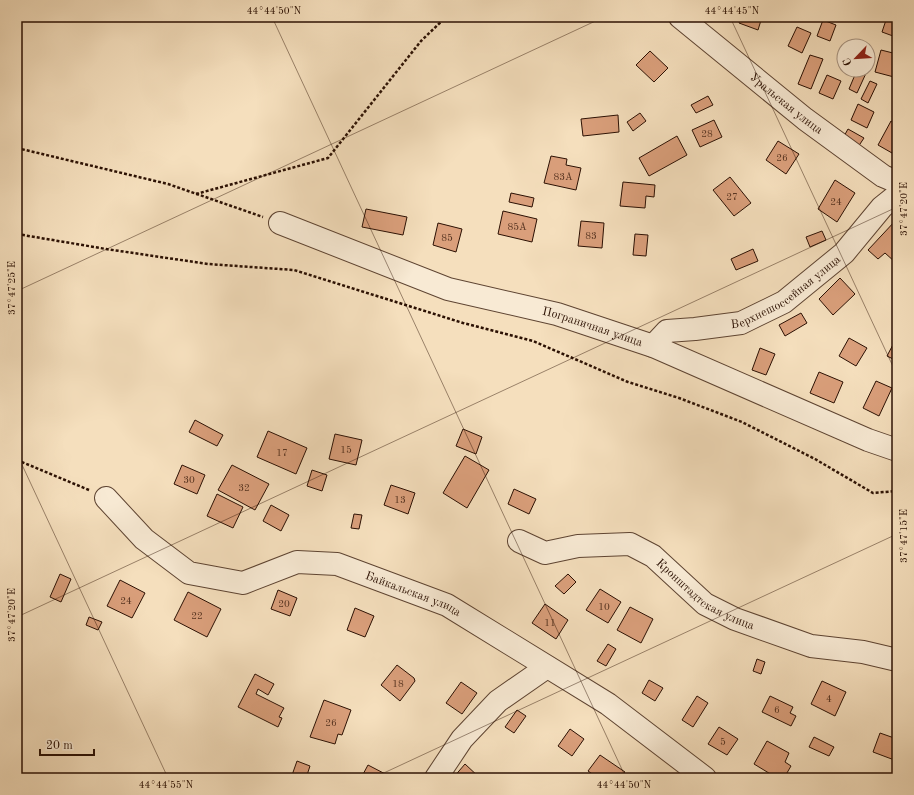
<svg xmlns="http://www.w3.org/2000/svg" width="914" height="795" font-family="'Old Standard TT',serif">
<style>
.building{fill:#da9f7b;stroke:#2b1003}
.lines{fill:none;stroke-linecap:round;stroke-linejoin:round}
.minor-casing{stroke:#5e4432;stroke-width:24}
.path{stroke:#2b1003;stroke-width:2.5;stroke-dasharray:3 2;stroke-linecap:butt}
.minor{stroke:#f8ead4;stroke-width:22}
.ticks{fill:none;stroke:#2b1003;stroke-width:1;stroke-opacity:0.45}
.labels{text-anchor:middle;stroke-width:3.5;stroke-linejoin:round;paint-order:stroke}
.number-label{font-size:10px;fill:#573421}
.street-label{font-size:12px;fill:#2b1003;stroke:#f8ead4}
.neatline{fill:none;stroke:#2b1003;stroke-width:1.5}
.ticks-label{font-size:10px;text-anchor:middle;fill:#2b1003}
</style>
<rect width="100%" height="100%" fill="#f5dfbd"/>
<filter id="stains"><feTurbulence type="fractalNoise" baseFrequency=".005" numOctaves="4"/><feColorMatrix values="0 0 0 0 .2 0 0 0 0 .09 0 0 0 0 .02 0 0 0 .5 -.17"/></filter>
<radialGradient id="worn" r=".72"><stop offset=".6" stop-color="#630" stop-opacity="0"/><stop offset="1" stop-color="#630" stop-opacity=".3"/></radialGradient>
<g class="building">
<path d="M741,17H762L758,30L739,23Z"/>
<path d="M887,17L897,20V26L893,36L882,32Z"/>
<path d="M823,20L836,25L830,41L817,36Z"/>
<path d="M797,27L811,33L802,53L788,46Z"/>
<path d="M881,50L897,54V66L894,77L875,72Z"/>
<path d="M650,51L668,68L654,82L636,65Z"/>
<path d="M810,55L823,59L811,89L798,84Z"/>
<path d="M857,70L867,71L857,93L849,89Z"/>
<path d="M827,75L841,81L833,99L819,93Z"/>
<path d="M870,81L877,84L868,103L861,99Z"/>
<path d="M708,96L713,105L696,113L691,105Z"/>
<path d="M858,104L874,112L867,128L851,120Z"/>
<path d="M640,113L646,121L633,131L627,122Z"/>
<path d="M618,115L619,132L583,136L581,119Z"/>
<path d="M714,120L722,137L700,147L692,130Z"/>
<path d="M891,121L897,124V144L892,153L878,145Z"/>
<path d="M848,129L864,138L858,147L843,138Z"/>
<path d="M677,136L687,155L649,176L639,158Z"/>
<path d="M778,141L799,154L786,174L766,160Z"/>
<path d="M551,156L567,159L566,165L581,168L576,190L544,183Z"/>
<path d="M730,177L751,203L734,216L713,190Z"/>
<path d="M835,180L855,193L837,222L818,209Z"/>
<path d="M623,182L655,185L654,197L646,196L645,208L620,206Z"/>
<path d="M511,193L534,198L532,207L509,202Z"/>
<path d="M366,209L407,217L403,235L362,227Z"/>
<path d="M503,211L537,219L532,242L498,234Z"/>
<path d="M896,220L897,260L895,262L885,253L878,259L868,250Z"/>
<path d="M581,221L604,223L602,248L578,246Z"/>
<path d="M438,223L462,229L456,252L433,245Z"/>
<path d="M822,231L826,240L810,247L806,237Z"/>
<path d="M635,234L648,235L646,256L633,255Z"/>
<path d="M753,249L758,261L736,270L731,259Z"/>
<path d="M840,278L855,294L833,315L819,299Z"/>
<path d="M801,313L807,323L785,336L779,325Z"/>
<path d="M897,337V361L887,356Z"/>
<path d="M849,338L867,348L856,366L839,356Z"/>
<path d="M760,348L775,354L766,375L752,370Z"/>
<path d="M819,372L843,382L834,403L810,393Z"/>
<path d="M876,381L892,388L879,416L863,408Z"/>
<path d="M195,420L223,435L217,446L189,432Z"/>
<path d="M463,429L482,437L476,454L456,446Z"/>
<path d="M268,431L307,448L296,474L257,457Z"/>
<path d="M335,434L362,440L356,465L329,459Z"/>
<path d="M465,456L489,470L467,508L443,493Z"/>
<path d="M182,465L205,475L197,494L174,484Z"/>
<path d="M232,465L269,484L255,510L218,490Z"/>
<path d="M312,470L327,475L322,491L307,486Z"/>
<path d="M391,485L415,493L408,514L384,505Z"/>
<path d="M514,489L536,499L529,514L508,504Z"/>
<path d="M217,494L243,507L233,528L207,516Z"/>
<path d="M271,505L289,515L281,531L263,521Z"/>
<path d="M354,514L362,515L359,529L351,528Z"/>
<path d="M60,574L71,579L61,602L50,597Z"/>
<path d="M568,574L576,582L564,594L555,586Z"/>
<path d="M120,580L145,593L132,618L107,606Z"/>
<path d="M600,589L621,602L608,623L586,610Z"/>
<path d="M278,590L297,598L290,616L271,609Z"/>
<path d="M188,592L221,609L207,637L174,620Z"/>
<path d="M545,604L568,620L556,639L532,623Z"/>
<path d="M630,607L653,619L641,643L617,630Z"/>
<path d="M355,608L374,616L365,637L347,630Z"/>
<path d="M89,617L102,622L98,630L86,625Z"/>
<path d="M608,644L616,649L606,666L597,661Z"/>
<path d="M757,659L765,662L761,674L753,671Z"/>
<path d="M397,665L414,678L415,681L400,701L381,685Z"/>
<path d="M255,674L274,684L268,695L258,689L256,694L284,708L279,717L282,718L278,727L238,707Z"/>
<path d="M649,680L663,688L655,701L642,693Z"/>
<path d="M822,681L846,692L835,716L811,704Z"/>
<path d="M461,682L477,693L462,714L446,703Z"/>
<path d="M697,696L708,703L693,727L682,720Z"/>
<path d="M770,696L793,707L790,713L796,716L791,726L762,712Z"/>
<path d="M324,700L351,710L342,735L338,734L335,744L310,737Z"/>
<path d="M517,710L526,716L514,733L505,727Z"/>
<path d="M719,727L738,739L727,755L708,744Z"/>
<path d="M570,729L584,739L572,756L558,746Z"/>
<path d="M880,733L897,739V761L873,752Z"/>
<path d="M814,737L834,747L829,756L809,747Z"/>
<path d="M767,741L789,753L785,762L791,766L784,778H777L754,764Z"/>
<path d="M600,755L625,772L620,778H598L588,771Z"/>
<path d="M297,761L310,766L306,778H291Z"/>
<path d="M465,764L480,778H453Z"/>
<path d="M368,765L393,778H361Z"/>
</g>
<g class="lines">
<defs>
<g id="minor">
<path id="s1" d="M680,17L805,119L883,176L897,182"/>
<path id="s2" d="M280,223L448,289L557,314L653,346L868,440L897,450"/>
<path id="s3" d="M653,346L667,331L695,329L741,323L784,302L844,253L882,207L897,195"/>
<path id="s4" d="M106,498L144,539L189,573L243,583L297,562L337,564L447,605L608,704L705,778"/>
<path id="s5" d="M519,541L545,553L578,546L630,544L653,556L705,604L735,619L811,646L863,652L897,660"/>
<path d="M436,778L462,739L498,701L547,667"/>
</g>
</defs>
<use href="#minor" class="minor-casing"/>
<g class="path">
<path d="M17,148L168,184L263,217"/>
<path d="M196,194L328,158L421,41L446,17"/>
<path d="M17,234L106,249L208,264L294,270L463,323L533,341L628,382L679,398L742,422L815,459L873,493L897,491"/>
<path d="M17,460L89,490"/>
</g>
<use href="#minor" class="minor"/>
</g>
<path class="ticks" d="M272,17L626,778M730,17L897,375M17,291L604,17M17,454L168,778M17,617L897,207M373,778L897,534"/>
<g class="labels">
<g class="number-label">
<text x="707" y="137">28</text>
<text x="782" y="161">26</text>
<text x="563" y="180">83А</text>
<text x="732" y="200">27</text>
<text x="836" y="205">24</text>
<text x="517" y="230">85А</text>
<text x="591" y="239">83</text>
<text x="447" y="241">85</text>
<text x="346" y="453">15</text>
<text x="282" y="456">17</text>
<text x="189" y="483">30</text>
<text x="244" y="491">32</text>
<text x="400" y="503">13</text>
<text x="126" y="604">24</text>
<text x="284" y="607">20</text>
<text x="604" y="610">10</text>
<text x="197" y="619">22</text>
<text x="550" y="626">11</text>
<text x="398" y="687">18</text>
<text x="829" y="702">4</text>
<text x="777" y="713">6</text>
<text x="331" y="726">26</text>
<text x="723" y="745">5</text>
</g>
<g class="street-label">
<text dy="4" stroke="none"><textPath href="#s1" startOffset="137">Уральская улица</textPath></text>
<text dy="4" stroke="none"><textPath href="#s3" startOffset="149">Верхнешоссейная улица</textPath></text>
<text dy="4" stroke="none"><textPath href="#s2" startOffset="330">Пограничная улица</textPath></text>
<text dy="4" stroke="none"><textPath href="#s5" startOffset="206">Кронштадтская улица</textPath></text>
<text dy="4" stroke="none"><textPath href="#s4" startOffset="347">Байкальская улица</textPath></text>
</g>
</g>
<rect width="914" height="795" fill="none" stroke="#f5dfbd" stroke-width="44"/>
<g transform="translate(856 58) rotate(245)"><circle r="19" fill="#f8ead4" stroke="#a69380"/>
<path d="M0-3L7 15L0 10L-7 15Z" fill="#8f2418"/>
<text y="-6" font-size="11" font-weight="bold" text-anchor="middle" fill="#2b1003">С</text>
</g>
<path d="M40 749v6h54v-6" fill="none" stroke="#2b1003" stroke-width="2"/>
<text x="46" y="749" font-size="12" fill="#2b1003" stroke="#f8ead4" stroke-width="3" paint-order="stroke">20 m</text>
<rect x="22" y="22" width="870" height="751" class="neatline"/>
<g class="ticks-label">
<text x="274" y="14">44°44'50"N</text>
<text x="732" y="14">44°44'45"N</text>
<text transform="translate(903 209) rotate(-90)" y="4">37°47'20"E</text>
<text transform="translate(11 288) rotate(-90)" y="4">37°47'25"E</text>
<text transform="translate(903 536) rotate(-90)" y="4">37°47'15"E</text>
<text transform="translate(11 615) rotate(-90)" y="4">37°47'20"E</text>
<text x="166" y="788">44°44'55"N</text>
<text x="624" y="788">44°44'50"N</text>
</g>
<rect width="100%" height="100%" filter="url(#stains)"/>
<rect width="100%" height="100%" fill="url(#worn)"/>
</svg>
